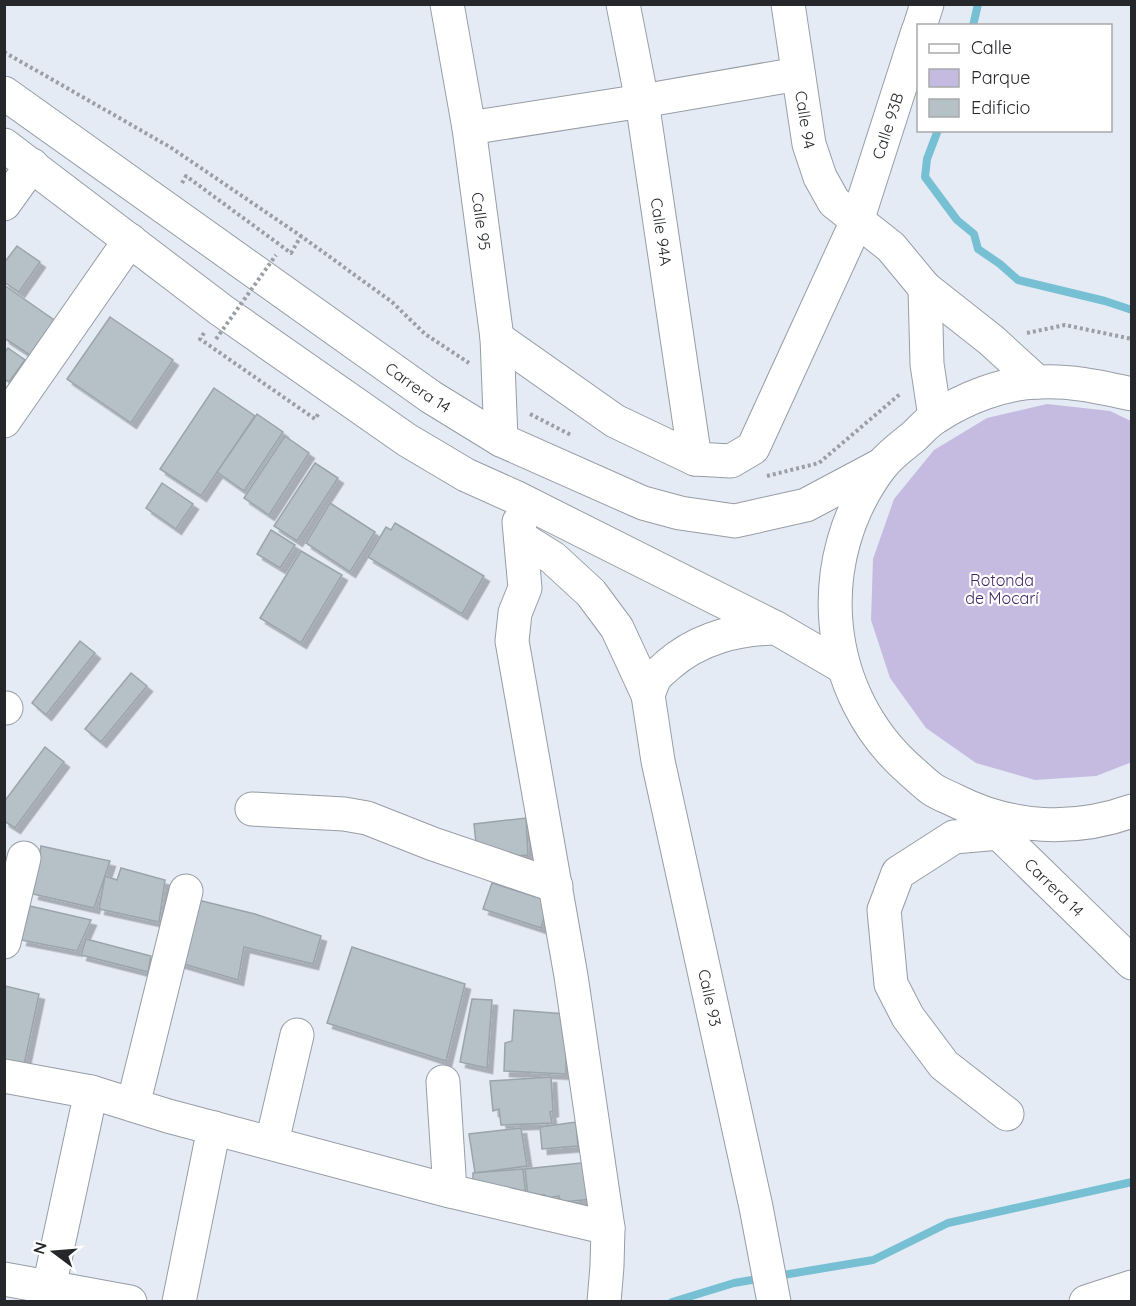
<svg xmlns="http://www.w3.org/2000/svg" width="1136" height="1306" font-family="Quicksand,sans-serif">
	<defs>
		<filter id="shadow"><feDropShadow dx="5.5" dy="5.5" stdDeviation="0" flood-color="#0004"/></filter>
	</defs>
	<rect width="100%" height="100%" fill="#e5ebf5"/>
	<path fill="#c5badf" d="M 1047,404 L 1110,411 L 1131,421 L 1132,762 L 1096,776 L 1035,780 L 976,763 L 926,728 L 890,678 L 871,620 L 873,559 L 894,499 L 934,450 L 987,418 Z"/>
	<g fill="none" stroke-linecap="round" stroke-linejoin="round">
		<g stroke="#77c0d4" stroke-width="8">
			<path d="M 973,26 L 978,4"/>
			<path d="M 938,130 L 927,159 L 925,177 L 957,220 L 974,234 L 978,249 L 1000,264 L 1018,280 L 1105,301 L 1132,310"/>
			<path d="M 777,1276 L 873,1260 L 948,1223 L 1132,1182"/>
			<path d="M 672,1302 L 734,1283 L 764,1278"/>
		</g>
	</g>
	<g fill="#b6c0c7" stroke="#9aa4aa" stroke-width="1.5" filter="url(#shadow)">
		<path d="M 17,246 L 40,262 L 19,292 L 4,282 L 4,263 Z"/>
		<path d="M 4,285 L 57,322 L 33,357 L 4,338 Z"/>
		<path d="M 110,317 L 173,360 L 131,423 L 67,379 Z"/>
		<path d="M 8,348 L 25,360 L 9,382 L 4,379 L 4,353 Z"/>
		<path d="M 214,388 L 255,416 L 201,496 L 160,469 Z"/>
		<path d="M 257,414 L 283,432 L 244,491 L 217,472 Z"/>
		<path d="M 285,436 L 309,453 L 269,515 L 244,498 Z"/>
		<path d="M 315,463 L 338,478 L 297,541 L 274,526 Z"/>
		<path d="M 162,483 L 193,504 L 176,529 L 146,508 Z"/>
		<path d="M 330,503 L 375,532 L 350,572 L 306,543 Z"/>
		<path d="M 395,523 L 484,576 L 462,614 L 368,557 L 386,527 L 391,530 Z"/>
		<path d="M 271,530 L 295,545 L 280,568 L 257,554 Z"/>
		<path d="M 301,551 L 342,575 L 301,643 L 260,618 Z"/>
		<path d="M 80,641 L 95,653 L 46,715 L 32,703 Z"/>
		<path d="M 131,673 L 147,686 L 101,742 L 85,729 Z"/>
		<path d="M 45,747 L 64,762 L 15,828 L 4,821 L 4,802 Z"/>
		<path d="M 526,818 L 528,855 L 491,858 L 476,843 L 474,824 Z"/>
		<path d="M 41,846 L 110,861 L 94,908 L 33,894 Z"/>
		<path d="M 121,868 L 165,880 L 159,922 L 99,909 L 105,876 L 117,880 Z"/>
		<path d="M 492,883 L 549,901 L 541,928 L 483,909 Z"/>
		<path d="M 194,899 L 255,914 L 321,936 L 313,964 L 244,947 L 238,980 L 177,962 Z"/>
		<path d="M 30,906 L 91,920 L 77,951 L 21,940 Z"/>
		<path d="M 86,939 L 151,956 L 148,972 L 81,955 Z"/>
		<path d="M 352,947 L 465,984 L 446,1061 L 327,1023 Z"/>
		<path d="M 5,986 L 39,994 L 24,1065 L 4,1061 Z"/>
		<path d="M 472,999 L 492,1000 L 487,1068 L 460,1062 Z"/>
		<path d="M 514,1010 L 566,1014 L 566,1074 L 504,1071 L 505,1043 L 512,1041 Z"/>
		<path d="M 551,1077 L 553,1111 L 550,1112 L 552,1123 L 501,1125 L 499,1109 L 493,1111 L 490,1081 Z"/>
		<path d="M 576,1122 L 578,1146 L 542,1149 L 540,1127 Z"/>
		<path d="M 521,1128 L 527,1166 L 475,1173 L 469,1134 Z"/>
		<path d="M 590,1162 L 593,1199 L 561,1202 L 559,1196 L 547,1198 L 545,1195 L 528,1196 L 525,1169 Z"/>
		<path d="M 523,1169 L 526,1197 L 473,1183 L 473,1173 Z"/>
	</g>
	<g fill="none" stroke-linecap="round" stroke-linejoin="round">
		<g stroke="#979da6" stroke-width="35">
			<g id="minor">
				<path id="s1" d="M 447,4 L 469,128 L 497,338 L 501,440"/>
				<path id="s2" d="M 623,4 L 642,101 L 695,459"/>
				<path id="s3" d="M 788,4 L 809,144 L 820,177 L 834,202 L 891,247 L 925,288 L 991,340 L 1037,382"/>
				<path d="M 920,26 L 927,4"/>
				<path d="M 469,128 L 642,101 L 798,74"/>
				<path d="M 4,204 L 32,165"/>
				<path d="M 925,288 L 927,364 L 935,417"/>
				<path id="s4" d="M 497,338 L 615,421 L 695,459 L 731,461 L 753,448 L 857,221 L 918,31"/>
				<path d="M 4,421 L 130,240"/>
				<path d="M 519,522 L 525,588 L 515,613 L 512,641 L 571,976 L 608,1228 L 607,1266 L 604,1302"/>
				<path id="s5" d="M 521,538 L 553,558 L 591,593 L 617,628 L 648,695 L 658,761 L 756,1207 L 774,1302"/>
				<path d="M 4,708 L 6,708"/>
				<path d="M 252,809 L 344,814 L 367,818 L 433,844 L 556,886"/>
				<path d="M 999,833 L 954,837 L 898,873 L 884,910 L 891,984 L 908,1017 L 944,1065 L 1007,1114"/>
				<path d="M 4,942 L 24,858"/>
				<path d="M 4,1076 L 91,1092 L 168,1116 L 450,1191 L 608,1228"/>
				<path d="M 443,1082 L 450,1191"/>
				<path d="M 133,1105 L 186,891"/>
				<path d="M 272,1142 L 297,1035"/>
				<path d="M 4,1279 L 130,1302"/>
				<path d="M 49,1287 L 91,1092"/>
				<path d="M 179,1302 L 214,1128"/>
				<path d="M 1086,1302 L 1132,1287"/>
			</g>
		</g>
		<g stroke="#979da6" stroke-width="35">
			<g id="major">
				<path id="s6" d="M 977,812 L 1132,963"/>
			</g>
		</g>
		<g stroke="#979da6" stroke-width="35">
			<g id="highway">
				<path id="s7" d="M 4,93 L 431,397 L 501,440 L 643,503 L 680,513 L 735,521 L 806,505 L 883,464"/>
				<path d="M 4,145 L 221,310 L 407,440 L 466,475 L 515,497 L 776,628 L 843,667"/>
				<path d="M 1132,394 C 1100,387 1070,380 1038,382 C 1003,383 965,398 936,417 C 927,422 920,431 912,438 C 902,446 890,455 882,465 C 810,559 822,694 911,771 C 918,777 925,784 932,789 C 939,794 948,797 956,801 C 1011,829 1074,832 1132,811"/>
				<path d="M 648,695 C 650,690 652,683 655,678 C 658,673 664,669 668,665 C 699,638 736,629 776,628"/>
			</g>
		</g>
		<g stroke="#9a9fa6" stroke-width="4" stroke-dasharray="3 3" stroke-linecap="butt">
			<path d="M 4,52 L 170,147 L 301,236 L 392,302 L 425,334 L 469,363"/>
			<path d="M 182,183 L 186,176 L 291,253 L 301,236"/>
			<path d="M 204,333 L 200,339 L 315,419 L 319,413"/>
			<path d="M 1027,333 L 1065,325 L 1132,339"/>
			<path d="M 530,414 L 571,435"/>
			<path d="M 767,476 L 819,463 L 900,394"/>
		</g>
		<use href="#minor" stroke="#fff" stroke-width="33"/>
		<use href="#major" stroke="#fff" stroke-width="33"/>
		<use href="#highway" stroke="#fff" stroke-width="33"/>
		<path stroke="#9a9fa6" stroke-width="4" stroke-dasharray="3 3" stroke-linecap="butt" d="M 216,339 L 276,255"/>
	</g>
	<g text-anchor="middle" stroke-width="4.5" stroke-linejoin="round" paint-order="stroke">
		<g font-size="16" fill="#25272b" stroke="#fff">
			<text dy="6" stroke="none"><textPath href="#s3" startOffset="117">Calle 94</textPath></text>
			<text dy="6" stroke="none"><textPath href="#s4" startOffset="644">Calle 93B</textPath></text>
			<text dy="6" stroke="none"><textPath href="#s1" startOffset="220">Calle 95</textPath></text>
			<text dy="6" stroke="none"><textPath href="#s2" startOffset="231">Calle 94A</textPath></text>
			<text dy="6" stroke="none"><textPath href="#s7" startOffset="508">Carrera 14</textPath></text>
			<text dy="6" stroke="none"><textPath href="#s6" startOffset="108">Carrera 14</textPath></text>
			<text dy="6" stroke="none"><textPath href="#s5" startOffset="516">Calle 93</textPath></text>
		</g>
		<g font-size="16" fill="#422868" stroke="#fff">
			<text x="1002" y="586">Rotonda<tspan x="1002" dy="18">de Mocarí</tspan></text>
		</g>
	</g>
	<rect width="1136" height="1306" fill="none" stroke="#25272b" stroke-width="12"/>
	<rect x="917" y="24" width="195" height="108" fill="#ffffff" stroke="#a8a9aa" stroke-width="1.5"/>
	<rect x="929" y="44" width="30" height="9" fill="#ffffff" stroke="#a8a9aa" stroke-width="1.5"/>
	<text x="971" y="54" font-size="18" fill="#25272b">Calle</text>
	<rect x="929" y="69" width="30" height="18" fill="#c5badf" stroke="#a8a9aa" stroke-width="1.5"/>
	<text x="971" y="84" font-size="18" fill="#25272b">Parque</text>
	<rect x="929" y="99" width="30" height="18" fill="#b6c0c7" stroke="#a8a9aa" stroke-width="1.5"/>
	<text x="971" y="114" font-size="18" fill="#25272b">Edificio</text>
	<g transform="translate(54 1252) rotate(286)" stroke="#ffffff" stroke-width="4.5" paint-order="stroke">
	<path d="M0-4.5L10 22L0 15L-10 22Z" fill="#25272b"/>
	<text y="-9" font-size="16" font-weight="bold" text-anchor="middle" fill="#25272b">N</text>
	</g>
</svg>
